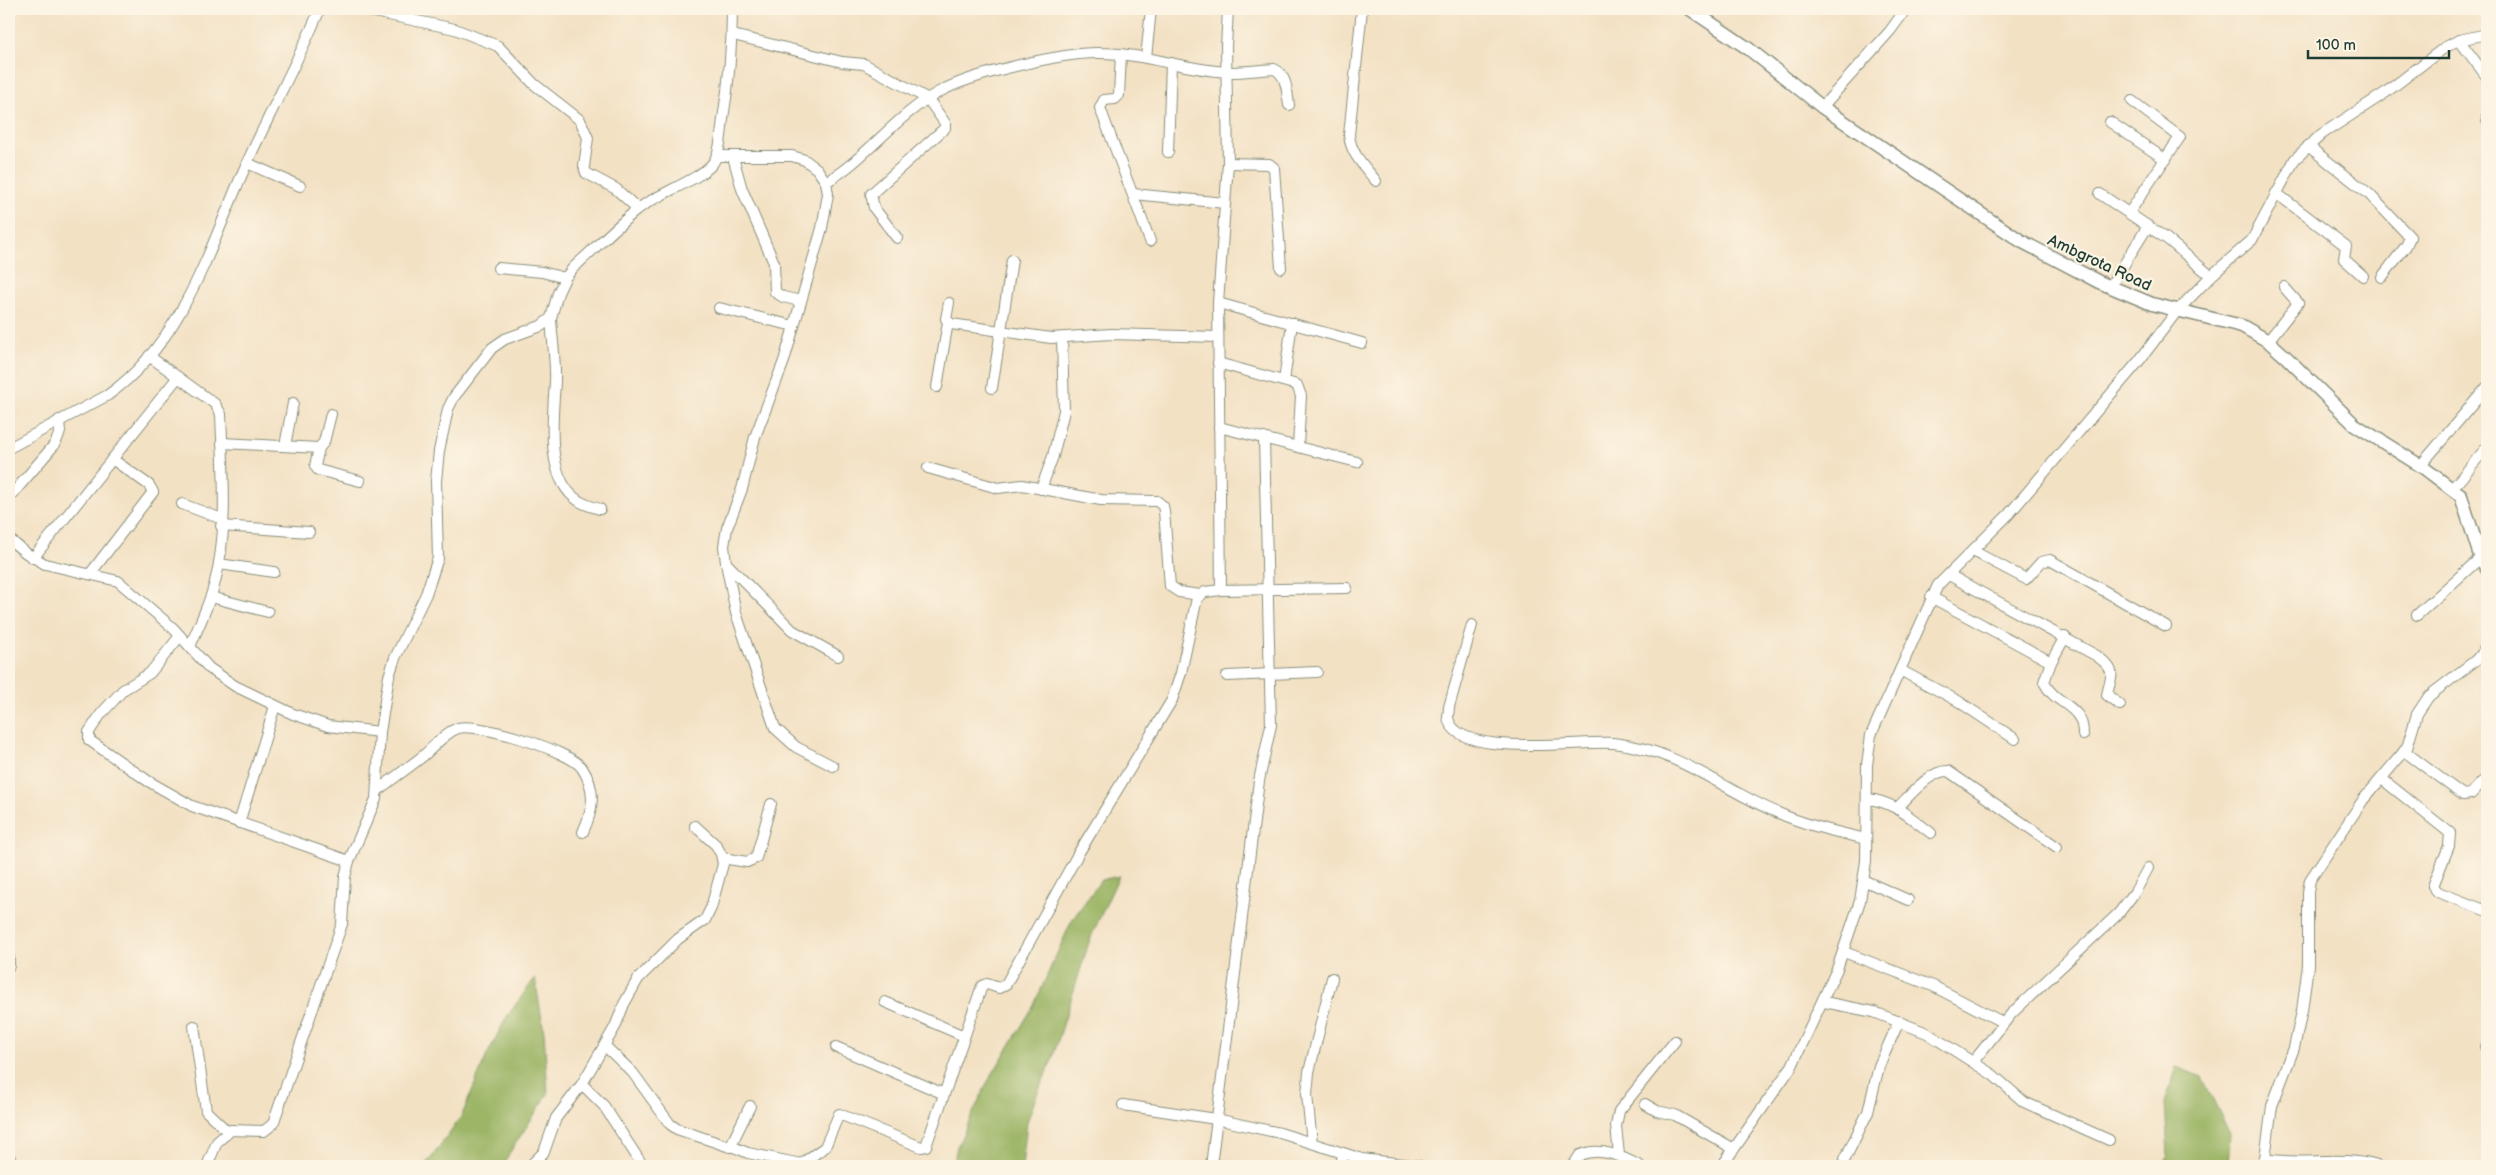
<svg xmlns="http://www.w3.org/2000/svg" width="2496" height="1175" font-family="'Balsamiq Sans',sans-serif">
	<rect width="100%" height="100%" fill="#fcf5e5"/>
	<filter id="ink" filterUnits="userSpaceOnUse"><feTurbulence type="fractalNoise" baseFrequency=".02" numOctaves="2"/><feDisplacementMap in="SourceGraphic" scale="10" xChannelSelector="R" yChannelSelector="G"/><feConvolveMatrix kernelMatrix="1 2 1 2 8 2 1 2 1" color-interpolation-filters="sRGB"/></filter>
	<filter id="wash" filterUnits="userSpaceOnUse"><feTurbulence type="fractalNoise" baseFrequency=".0096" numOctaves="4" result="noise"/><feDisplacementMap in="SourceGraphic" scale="20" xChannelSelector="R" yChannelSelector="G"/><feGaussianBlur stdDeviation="1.12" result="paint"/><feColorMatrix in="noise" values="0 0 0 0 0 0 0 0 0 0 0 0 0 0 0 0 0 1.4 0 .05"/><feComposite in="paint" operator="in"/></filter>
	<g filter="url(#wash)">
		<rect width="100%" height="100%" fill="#f3e1c4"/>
		<g fill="#9cb566" stroke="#5e794d">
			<path d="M 1119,876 L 1090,939 L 1052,1060 L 1036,1097 L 1027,1122 L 1022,1166 L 953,1166 L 957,1147 L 987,1083 L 1033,1007 L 1072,920 L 1101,880 Z"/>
			<path d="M 535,978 L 544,1032 L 548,1094 L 510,1152 L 504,1166 L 423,1166 L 432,1157 L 462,1115 L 487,1055 L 506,1018 Z"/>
			<path d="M 2176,1067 L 2202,1077 L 2230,1134 L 2228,1166 L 2159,1166 L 2168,1156 L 2165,1103 Z"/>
		</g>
	</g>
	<g filter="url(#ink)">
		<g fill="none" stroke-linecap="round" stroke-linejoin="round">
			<g stroke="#898f7c" stroke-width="12">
				<g id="minor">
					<path d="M 360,9 L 455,29 L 498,46 L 534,84 L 580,120 L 588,138 L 584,166 L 586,173 L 616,189 L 638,209"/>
					<path d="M 1362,9 L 1349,135 C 1351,154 1364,166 1376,181"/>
					<path d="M 733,35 L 842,62 L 864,64 L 928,99 L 945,123 L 945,128 L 871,194 L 874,208 L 897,238"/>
					<path d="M 2459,40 L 2487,77"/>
					<path d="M 1121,54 L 1119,95 L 1115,99 L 1104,100 L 1100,108 L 1150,241"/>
					<path d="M 1146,58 L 1151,9"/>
					<path d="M 1822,107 L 1890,31 L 1906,9"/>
					<path d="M 2487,116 L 2487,120"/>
					<path d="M 2110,122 L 2166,160"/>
					<path d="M 2308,146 L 2369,194 L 2410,237 L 2406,246 L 2382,277"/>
					<path d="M 1168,152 L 1171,63"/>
					<path d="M 717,156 L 792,156 L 805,160 L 817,169 L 826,182 L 828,194 L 822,228 L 784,361 L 755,437 L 742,489 L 727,528 L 724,546 L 726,563 L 736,613 L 775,728 L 796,747 L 833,766"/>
					<path d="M 733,157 L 742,189 L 774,263 L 775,292 L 783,297 L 801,301"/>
					<path d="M 247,163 L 300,186"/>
					<path d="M 1228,163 L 1269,164 L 1274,168 L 1281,268"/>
					<path d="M 826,182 C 867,158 896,115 939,92 C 971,74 1064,52 1100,53 C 1144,53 1185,70 1228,72 C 1243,72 1259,70 1274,69 C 1287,74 1287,93 1289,105"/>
					<path d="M 2276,193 L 2346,246 L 2344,259 L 2363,276"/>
					<path d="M 1133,194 L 1225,203"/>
					<path d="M 2100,194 L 2167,239 L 2211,276"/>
					<path d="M 2129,213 L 2180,137 L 2132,101"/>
					<path d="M 498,268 L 542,272 L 565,278"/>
					<path d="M 2110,287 L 2148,226"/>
					<path d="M 949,303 L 946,319 L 951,324 L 1051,338 L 1111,334 L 1218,337"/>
					<path d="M 1218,303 L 1362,343"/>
					<path d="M 719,308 L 794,326"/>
					<path d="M 551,318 C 552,339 556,361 555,382 C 553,416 544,479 579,501 C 585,505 593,507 600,509"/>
					<path d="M 2268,341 L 2298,303 L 2284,287"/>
					<path d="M 149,356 L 215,404 L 221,414 C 223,470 229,532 214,586 C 208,607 198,627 190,647"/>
					<path d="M 1218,363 L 1297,385 L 1301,396 L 1298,446"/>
					<path d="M 1284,381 L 1292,323"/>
					<path d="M 937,387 L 948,322"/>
					<path d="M 992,388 L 1012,260"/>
					<path d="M 1219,427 L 1357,462"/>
					<path d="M 222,443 L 319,448 L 324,442 L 331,414"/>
					<path d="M 285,446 L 293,403"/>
					<path d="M 9,448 L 108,395 C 185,340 210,245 247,163 C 270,112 298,61 320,9"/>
					<path d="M 319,448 L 315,466 L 318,470 L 360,481"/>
					<path d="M 2421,465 L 2487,387"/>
					<path d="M 928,468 L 998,488 L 1022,485 L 1101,500 L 1157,501 L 1163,506 L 1164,511 L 1170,586 L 1179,592 L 1200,595"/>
					<path d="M 1041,489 L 1053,456 L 1064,411 L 1062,338"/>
					<path d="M 2452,489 L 2487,447"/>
					<path d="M 9,498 L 55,444 L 60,432 L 59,420"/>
					<path d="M 182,504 L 222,519"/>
					<path d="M 221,526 L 309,532"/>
					<path d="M 9,539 L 26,553 L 45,564 L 118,581 L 173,628 L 209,668 L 235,686 L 293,714 L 328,726 L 380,732"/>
					<path d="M 1973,551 L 2026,579 L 2041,562 L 2050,560 L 2166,626"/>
					<path d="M 33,558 L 178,377"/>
					<path d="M 726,563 L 792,630 L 838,656"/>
					<path d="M 219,564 L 274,572"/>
					<path d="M 90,574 L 153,492 L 149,485 L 112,459"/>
					<path d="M 1949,575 L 2097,656 C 2118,672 2111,674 2107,695 L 2120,705"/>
					<path d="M 1221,590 L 1218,303 L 1228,163 L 1226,47 L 1228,9"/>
					<path d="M 211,597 L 268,612"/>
					<path d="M 1931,597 L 2051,662"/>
					<path d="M 2417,615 L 2487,552"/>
					<path d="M 1472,625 L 1449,707 C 1449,710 1448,715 1448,718 C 1456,760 1583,740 1613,743 C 1679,750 1718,787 1776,812 C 1805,825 1836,832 1866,839"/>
					<path d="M 180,636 L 150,673 L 123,690 L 101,714 L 89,732 L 89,740 L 148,781 L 192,806 L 349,861"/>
					<path d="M 2065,637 L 2051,662 L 2044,682 C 2055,706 2084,704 2083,735"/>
					<path d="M 1900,670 L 1958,701 L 2015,739"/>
					<path d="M 1227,676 L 1317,672"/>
					<path d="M 2404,751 L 2463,795 L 2471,794 L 2482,782 L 2487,783"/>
					<path d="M 2382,779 L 2450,833 L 2449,846 L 2433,886 L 2438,892 L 2487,911"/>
					<path d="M 377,791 C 392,779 408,768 423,756 C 434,747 444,733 458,728 C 477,722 571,751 582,768 C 597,790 593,810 583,832"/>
					<path d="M 1867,799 C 1893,801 1911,818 1931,833"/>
					<path d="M 1897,808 C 1910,796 1930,770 1948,771 L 2057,847"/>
					<path d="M 239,823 L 275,706"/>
					<path d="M 722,858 L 747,862 L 756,858 L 771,804"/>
					<path d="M 1863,880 L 1908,900"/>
					<path d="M 1844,952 L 1933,986 L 2004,1023"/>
					<path d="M 9,966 L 9,957"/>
					<path d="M 885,1002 L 964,1036"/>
					<path d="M 1824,1002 L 1874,1012 L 1927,1033 L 1993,1075 L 2024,1102 L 2109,1140"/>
					<path d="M 194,1026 L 206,1111 L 228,1132"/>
					<path d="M 605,1046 L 633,1073 L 670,1124 L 677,1129 L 730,1147 L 750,1106"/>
					<path d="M 836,1047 L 944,1094"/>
					<path d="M 2486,1047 L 2487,1048"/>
					<path d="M 1973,1062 L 2012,1013 L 2118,914 L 2135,892 L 2148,868"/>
					<path d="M 1645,1104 L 1657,1111 L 1675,1115 L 1734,1149"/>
					<path d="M 1123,1105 L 1216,1119 L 1280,1133 L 1362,1159 L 1420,1166"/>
					<path d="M 1312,1143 L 1307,1095 L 1309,1072 L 1332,978"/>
					<path d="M 731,1146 L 748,1153 L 801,1164 L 825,1147 L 839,1114 L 921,1147 L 926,1146 L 982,986 L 987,984 L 999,988 L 1006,984 L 1078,854 L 1172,700 L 1181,673 L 1197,598 L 1205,592 L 1221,590 L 1347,588"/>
					<path d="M 1619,1155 L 1616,1126 L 1619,1111 L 1675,1041"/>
					<path d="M 9,1156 L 12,1166"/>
					<path d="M 1845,1159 L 1868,1112 L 1879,1066 L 1899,1021"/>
					<path d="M 2264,1159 C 2302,1166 2341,1155 2377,1166"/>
					<path d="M 207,1166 L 217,1142 L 231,1130 L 264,1131 L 273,1124 L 342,924 L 345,877 L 349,861 L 376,799 L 380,732 L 389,676 L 395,658 L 426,594 L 438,558 L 436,481 L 439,451 L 448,409 L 454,397 L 492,348 L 505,339 L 541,326 L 551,318 L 558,293 L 565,278 L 573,268 C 595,248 616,227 638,209 C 657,194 700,180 713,163 C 721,151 721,133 723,119 C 729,82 732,46 732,9"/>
					<path d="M 530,1166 L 544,1152 L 556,1118 L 582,1084"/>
					<path d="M 643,1166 L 604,1106 L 582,1084 L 615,1027 L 624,1004 L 638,979 L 678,939 L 705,920 L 711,908 L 723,864 L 721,854 L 716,845 L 695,826"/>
					<path d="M 1211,1166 L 1259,781 L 1271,725 L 1264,438"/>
					<path d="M 1341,1166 L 1343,1154"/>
					<path d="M 1573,1166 L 1580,1155 C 1600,1146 1623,1157 1640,1166"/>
					<path d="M 1722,1166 L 1792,1066 L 1837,969 L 1860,901 L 1866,861 L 1867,765 L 1871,735 L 1938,585 L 2009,514 L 2139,361 L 2177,311 L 2211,276 L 2252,240 L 2295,159 L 2322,134 L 2385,93 L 2444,48 L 2459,40 L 2487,34"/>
					<path d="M 2264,1166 L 2272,1106 L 2294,1048 L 2302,1011 L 2308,965 L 2308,892 L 2310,880 L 2363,800 L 2407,748 L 2417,714 L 2429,696 L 2476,660 L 2487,646"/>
				</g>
			</g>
			<g stroke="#898f7c" stroke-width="15">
				<path id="major" d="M 1690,9 L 1749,49 L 1822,107 L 2021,241 L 2099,282 L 2152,304 L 2242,326 L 2268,341 L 2286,357 L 2354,424 L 2424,468 L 2461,496 L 2481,559 L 2487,569"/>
			</g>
			<use href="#minor" stroke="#fff" stroke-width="10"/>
			<use href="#major" stroke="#fff" stroke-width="12"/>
		</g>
	</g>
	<g text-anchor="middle" stroke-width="4.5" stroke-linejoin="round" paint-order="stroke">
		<g font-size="16" fill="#1f3d34" stroke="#fcf5e5">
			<text transform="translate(2100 262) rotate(25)" y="6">Ambgrota Road</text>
		</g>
	</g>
	<rect width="2496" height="1175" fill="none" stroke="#fcf5e5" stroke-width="30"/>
	<path d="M2308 50v8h141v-8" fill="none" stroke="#1f3d34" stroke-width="2.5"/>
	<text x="2316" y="50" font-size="15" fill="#1f3d34" stroke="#fcf5e5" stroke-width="4" paint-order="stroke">100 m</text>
</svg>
